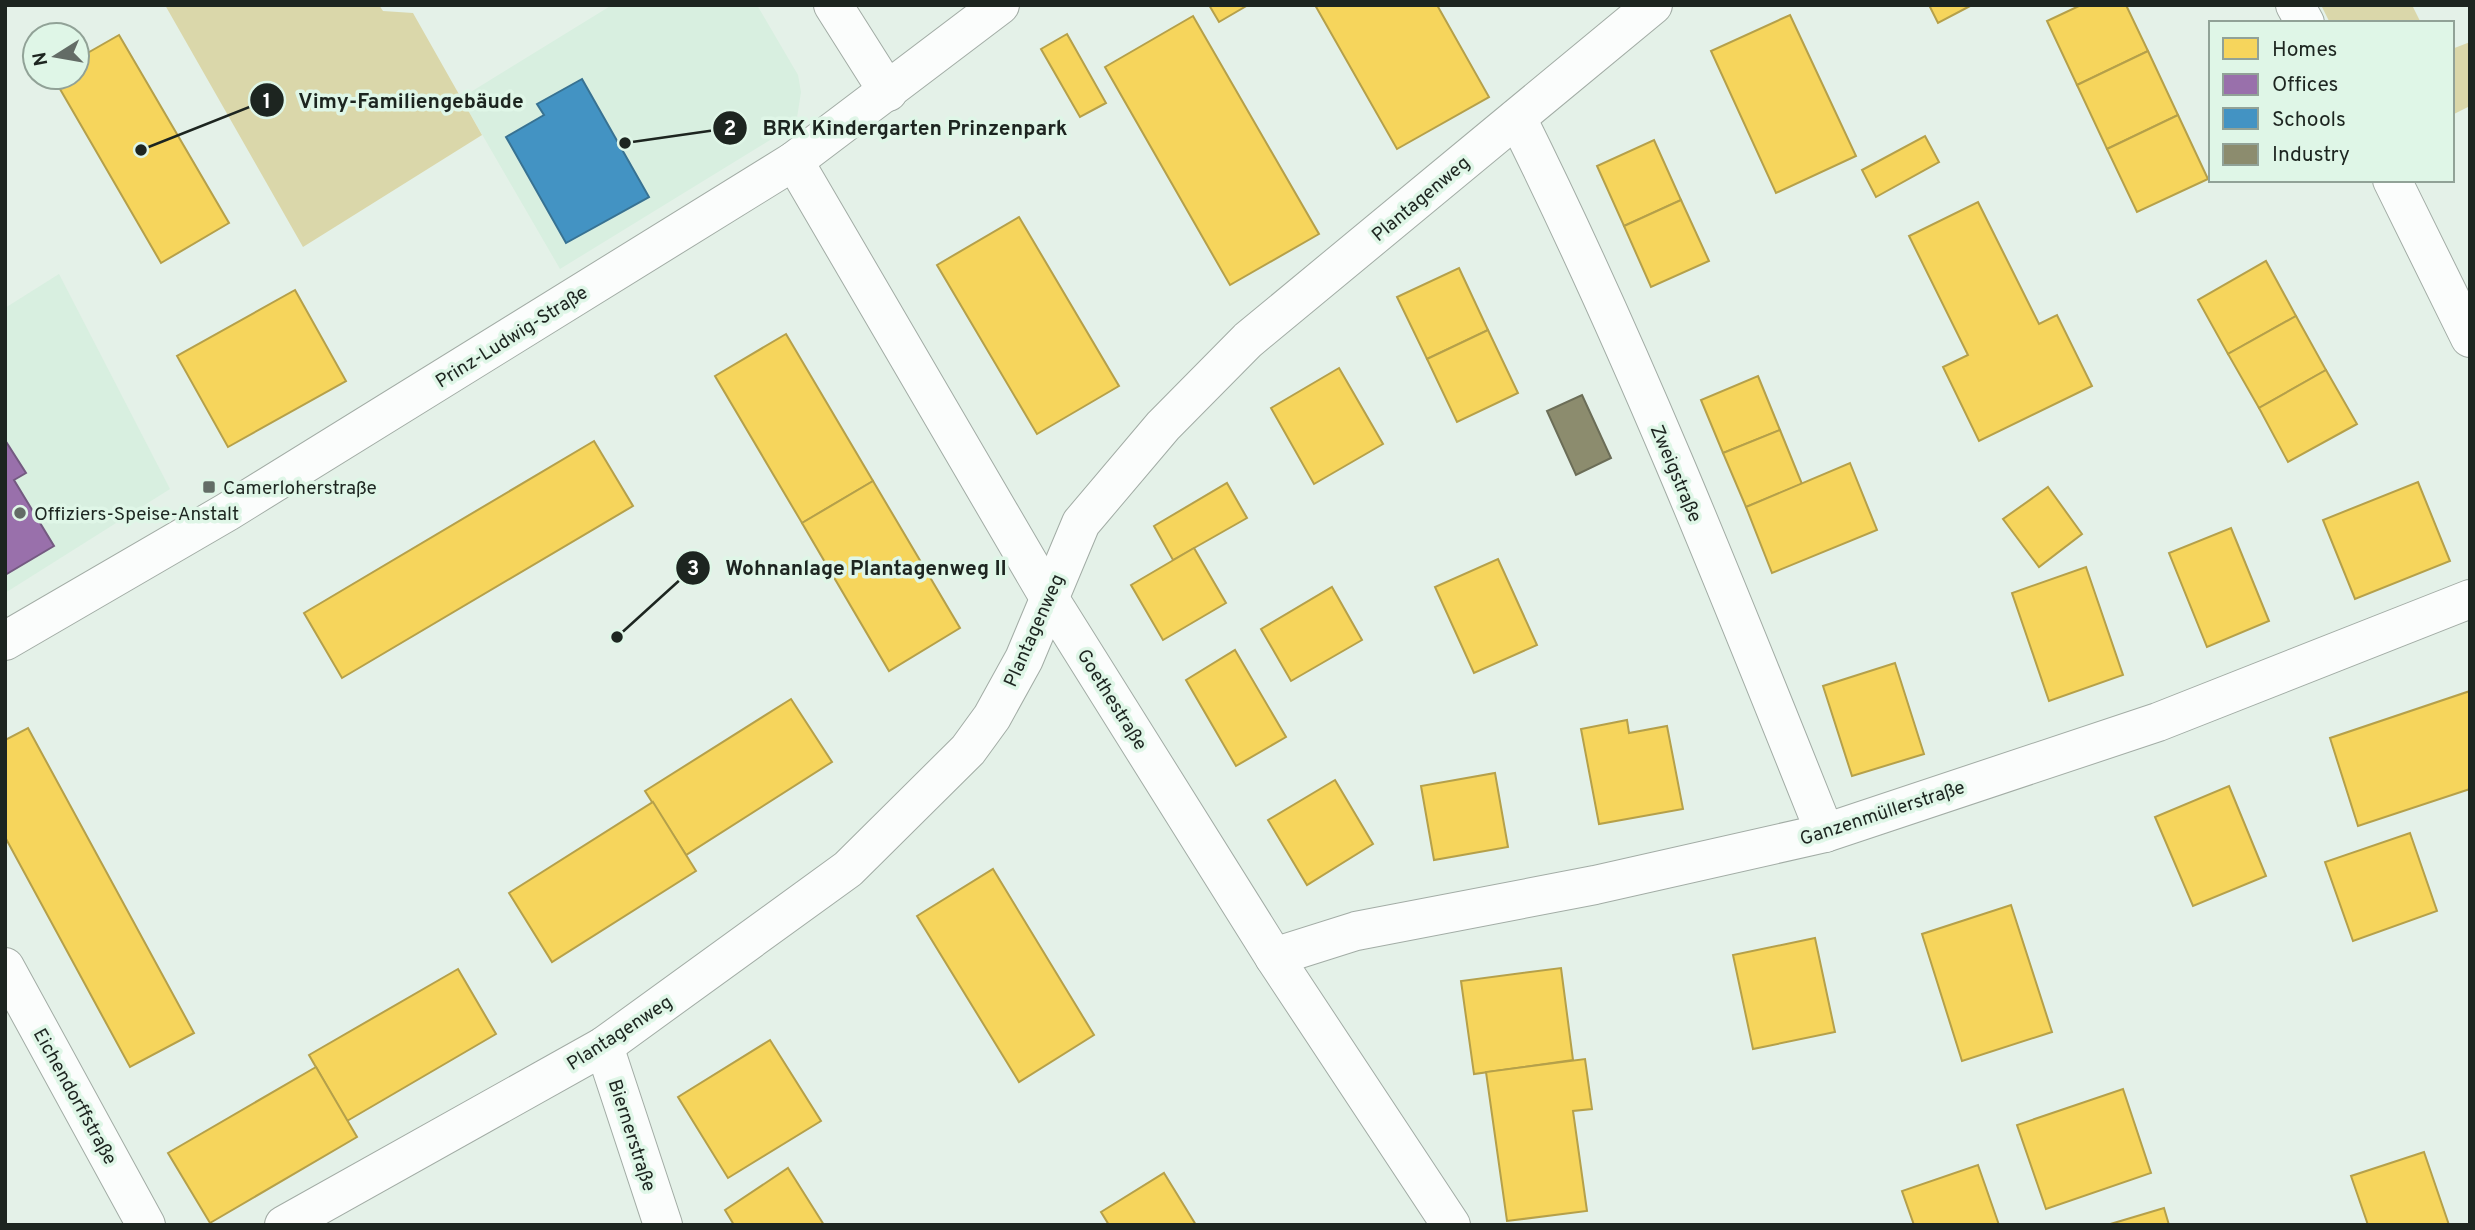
<svg xmlns="http://www.w3.org/2000/svg" width="2475" height="1230" font-family="Overpass,sans-serif">
	<rect width="100%" height="100%" fill="#e4f1e8"/>
	<g fill="#d8efe0">
		<path d="M 612,5 L 757,5 L 798,75 L 801,92 L 796,124 L 560,269 L 461,98 Z"/>
		<path d="M 59,274 L 170,489 L 5,593 L 5,308 Z"/>
	</g>
	<g fill="#dad7aa">
		<path d="M 165,5 L 379,5 L 383,11 L 413,13 L 482,135 L 303,247 Z"/>
		<path d="M 2321,5 L 2412,5 L 2421,23 L 2330,23 Z"/>
		<path d="M 2470,42 L 2470,106 L 2452,115 L 2452,49 Z"/>
	</g>
	<g fill="#f6d55c" stroke="#b5a04a" stroke-width="2">
		<path d="M 1209,5 L 1248,5 L 1219,22 Z"/>
		<path d="M 1315,5 L 1437,5 L 1489,97 L 1397,149 Z"/>
		<path d="M 1929,5 L 1972,5 L 1938,23 Z"/>
		<path d="M 2081,5 L 2126,5 L 2148,51 L 2077,85 L 2047,21 Z"/>
		<path d="M 1790,15 L 1856,156 L 1776,193 L 1711,51 Z"/>
		<path d="M 1193,16 L 1319,234 L 1230,285 L 1105,67 Z"/>
		<path d="M 1067,34 L 1106,103 L 1080,117 L 1041,49 Z"/>
		<path d="M 119,35 L 229,223 L 161,263 L 53,77 L 77,77 L 77,59 Z"/>
		<path d="M 2148,51 L 2178,115 L 2107,149 L 2077,85 Z"/>
		<path d="M 2178,115 L 2208,179 L 2137,212 L 2107,149 Z"/>
		<path d="M 1925,136 L 1939,162 L 1876,197 L 1862,170 Z"/>
		<path d="M 1654,140 L 1681,200 L 1624,226 L 1597,166 Z"/>
		<path d="M 1681,200 L 1709,261 L 1651,287 L 1624,226 Z"/>
		<path d="M 1978,202 L 2039,324 L 2057,315 L 2092,386 L 1979,441 L 1943,367 L 1968,355 L 1909,236 Z"/>
		<path d="M 1019,217 L 1119,386 L 1037,434 L 937,265 Z"/>
		<path d="M 2266,261 L 2296,316 L 2228,354 L 2198,300 Z"/>
		<path d="M 1459,268 L 1488,330 L 1427,359 L 1397,297 Z"/>
		<path d="M 295,290 L 346,381 L 228,447 L 177,356 Z"/>
		<path d="M 2296,316 L 2326,370 L 2259,408 L 2228,354 Z"/>
		<path d="M 1488,330 L 1518,393 L 1457,422 L 1427,359 Z"/>
		<path d="M 786,334 L 873,481 L 802,523 L 715,376 Z"/>
		<path d="M 1339,368 L 1383,444 L 1314,484 L 1271,408 Z"/>
		<path d="M 2326,370 L 2357,424 L 2288,462 L 2259,408 Z"/>
		<path d="M 1758,376 L 1780,430 L 1723,453 L 1701,400 Z"/>
		<path d="M 1780,430 L 1802,484 L 1746,507 L 1723,453 Z"/>
		<path d="M 594,441 L 633,506 L 342,678 L 304,613 Z"/>
		<path d="M 1850,463 L 1877,530 L 1772,573 L 1746,507 Z"/>
		<path d="M 873,481 L 960,628 L 889,671 L 802,523 Z"/>
		<path d="M 2418,482 L 2450,561 L 2355,599 L 2323,520 Z"/>
		<path d="M 1227,483 L 1247,518 L 1173,560 L 1154,526 Z"/>
		<path d="M 2048,487 L 2082,534 L 2039,567 L 2003,519 Z"/>
		<path d="M 2231,528 L 2269,621 L 2207,647 L 2169,553 Z"/>
		<path d="M 1194,548 L 1226,603 L 1163,640 L 1131,585 Z"/>
		<path d="M 1498,559 L 1537,645 L 1474,673 L 1435,587 Z"/>
		<path d="M 2086,567 L 2123,675 L 2049,701 L 2012,593 Z"/>
		<path d="M 1332,587 L 1362,640 L 1291,681 L 1261,629 Z"/>
		<path d="M 1235,650 L 1286,737 L 1236,766 L 1186,680 Z"/>
		<path d="M 1895,663 L 1924,754 L 1852,776 L 1823,686 Z"/>
		<path d="M 2470,691 L 2470,789 L 2358,826 L 2330,738 Z"/>
		<path d="M 791,699 L 832,762 L 686,855 L 645,791 Z"/>
		<path d="M 1627,720 L 1629,733 L 1667,726 L 1683,809 L 1599,824 L 1581,729 Z"/>
		<path d="M 28,728 L 194,1033 L 130,1067 L 5,837 L 5,740 Z"/>
		<path d="M 1495,773 L 1508,847 L 1434,860 L 1421,786 Z"/>
		<path d="M 1335,780 L 1373,844 L 1307,885 L 1268,820 Z"/>
		<path d="M 2229,786 L 2266,876 L 2193,906 L 2155,817 Z"/>
		<path d="M 653,802 L 696,871 L 552,962 L 509,893 Z"/>
		<path d="M 2410,833 L 2437,911 L 2353,941 L 2325,862 Z"/>
		<path d="M 993,869 L 1094,1035 L 1019,1082 L 917,916 Z"/>
		<path d="M 2011,905 L 2052,1032 L 1962,1061 L 1922,934 Z"/>
		<path d="M 1815,938 L 1835,1032 L 1753,1049 L 1733,955 Z"/>
		<path d="M 1561,968 L 1573,1060 L 1474,1074 L 1461,981 Z"/>
		<path d="M 458,969 L 496,1034 L 347,1121 L 309,1055 Z"/>
		<path d="M 770,1040 L 821,1121 L 728,1178 L 678,1097 Z"/>
		<path d="M 1585,1059 L 1592,1109 L 1573,1111 L 1587,1211 L 1507,1221 L 1486,1072 Z"/>
		<path d="M 316,1067 L 357,1137 L 210,1223 L 168,1153 Z"/>
		<path d="M 2123,1089 L 2151,1173 L 2046,1209 L 2017,1125 Z"/>
		<path d="M 2424,1152 L 2449,1225 L 2368,1225 L 2351,1176 Z"/>
		<path d="M 1978,1165 L 1999,1225 L 1914,1225 L 1902,1191 Z"/>
		<path d="M 788,1168 L 824,1225 L 734,1225 L 725,1210 Z"/>
		<path d="M 1164,1173 L 1196,1225 L 1109,1225 L 1101,1212 Z"/>
		<path d="M 2164,1208 L 2169,1225 L 2107,1225 Z"/>
	</g>
	<path fill="#9970ab" stroke="#745a81" stroke-width="2" d="M 5,440 L 26,473 L 14,480 L 54,546 L 5,575 Z"/>
	<path fill="#4393c3" stroke="#387292" stroke-width="2" d="M 582,79 L 649,197 L 566,243 L 506,137 L 544,115 L 537,104 Z"/>
	<path fill="#8c8c6e" stroke="#6b6d57" stroke-width="2" d="M 1582,395 L 1611,458 L 1576,475 L 1547,411 Z"/>
	<g fill="none" stroke-linecap="round" stroke-linejoin="round">
		<g stroke="#a2aca5" stroke-width="40">
			<g id="street">
				<path d="M 833,5 L 888,92"/>
				<path d="M 2295,5 L 2305,23"/>
				<path d="M 1517,118 C 1633,351 1729,593 1825,833"/>
				<path d="M 794,161 L 1048,596 L 1274,957 L 1451,1225"/>
				<path d="M 2392,180 L 2470,338"/>
				<path d="M 1274,957 L 1356,931 L 1595,885 L 1825,833 L 2158,722 L 2470,599"/>
				<path d="M 5,967 L 146,1225"/>
				<path d="M 604,1046 L 663,1225"/>
				<path d="M 284,1225 L 604,1046 L 848,869 L 968,750 L 992,717 L 1024,659 L 1081,523 L 1163,426 L 1248,340 L 1653,5"/>
			</g>
		</g>
		<g stroke="#a2aca5" stroke-width="40">
			<path id="secondary" d="M 5,641 L 227,512 L 794,161 L 1000,5"/>
		</g>
		<use href="#street" stroke="#fbfdfc" stroke-width="38"/>
		<use href="#secondary" stroke="#fbfdfc" stroke-width="38"/>
	</g>
	<g fill="#636c66" stroke="#dff6e7" stroke-width="2.5">
		<rect x="202" y="480" width="14" height="14" rx="3.5"/>
		<circle cx="20" cy="513" r="7"/>
	</g>
	<g text-anchor="middle" stroke-width="7" stroke-linejoin="round" paint-order="stroke">
		<g font-size="19" fill="#1d2520" stroke="#dff6e7">
			<text transform="translate(1420 198) rotate(-40)" y="7">Plantagenweg</text>
			<text transform="translate(511 336) rotate(-32)" y="7">Prinz-Ludwig-Straße</text>
			<text transform="translate(1677 473) rotate(67)" y="7">Zweigstraße</text>
			<text transform="translate(1033 630) rotate(-66)" y="7">Plantagenweg</text>
			<text transform="translate(1113 699) rotate(58)" y="7">Goethestraße</text>
			<text transform="translate(1882 812) rotate(-18)" y="7">Ganzenmüllerstraße</text>
			<text transform="translate(619 1032) rotate(-33)" y="7">Plantagenweg</text>
			<text transform="translate(76 1096) rotate(61)" y="7">Eichendorffstraße</text>
			<text transform="translate(633 1135) rotate(72)" y="7">Biernerstraße</text>
		</g>
		<g font-size="19" fill="#1d2520" stroke="#dff6e7" text-anchor="start">
			<text x="223" y="494">Camerloherstraße</text>
			<text x="34" y="520">Offiziers-Speise-Anstalt</text>
		</g>
	</g>
	<path fill="none" stroke="#1d2520" stroke-width="2.5" d="M141 150L267 100M625 143L730 128M617 637L693 568"/>
	<g fill="#1d2520" stroke="#dff6e7" stroke-width="2.5">
		<circle cx="141" cy="150" r="7"/>
		<circle cx="625" cy="143" r="7"/>
		<circle cx="617" cy="637" r="7"/>
		<circle cx="267" cy="100" r="18"/>
		<circle cx="730" cy="128" r="18"/>
		<circle cx="693" cy="568" r="18"/>
	</g>
	<g font-size="21" text-anchor="middle" font-weight="bold" fill="#fff">
		<text x="267" y="108">1</text>
		<text x="730" y="135">2</text>
		<text x="693" y="575">3</text>
	</g>
	<g font-size="21" text-anchor="middle" font-weight="bold" fill="#1d2520" stroke="#dff6e7" stroke-width="7" stroke-linejoin="round" paint-order="stroke">
		<text x="411" y="108">Vimy-Familiengebäude</text>
		<text x="915" y="135">BRK Kindergarten Prinzenpark</text>
		<text x="866" y="575">Wohnanlage Plantagenweg II</text>
	</g>
	<rect width="2475" height="1230" fill="none" stroke="#1d2520" stroke-width="14"/>
	<rect x="2209" y="21" width="245" height="161" fill="#dff6e7" stroke="#91a297" stroke-width="2"/>
	<rect x="2223" y="38" width="35" height="21" fill="#f6d55c" stroke="#91a297" stroke-width="2"/>
	<text x="2272" y="56" font-size="21" fill="#1d2520">Homes</text>
	<rect x="2223" y="74" width="35" height="21" fill="#9970ab" stroke="#91a297" stroke-width="2"/>
	<text x="2272" y="91" font-size="21" fill="#1d2520">Offices</text>
	<rect x="2223" y="108" width="35" height="21" fill="#4393c3" stroke="#91a297" stroke-width="2"/>
	<text x="2272" y="126" font-size="21" fill="#1d2520">Schools</text>
	<rect x="2223" y="144" width="35" height="21" fill="#8c8c6e" stroke="#91a297" stroke-width="2"/>
	<text x="2272" y="161" font-size="21" fill="#1d2520">Industry</text>
	<g transform="translate(56 56) rotate(259)"><circle r="33" fill="#dff6e7" stroke="#91a297" stroke-width="2"/>
	<path d="M0-5L12 26L0 18L-12 26Z" fill="#636c66"/>
	<text y="-10" font-size="19" font-weight="bold" text-anchor="middle" fill="#1d2520">N</text>
	</g>
</svg>
